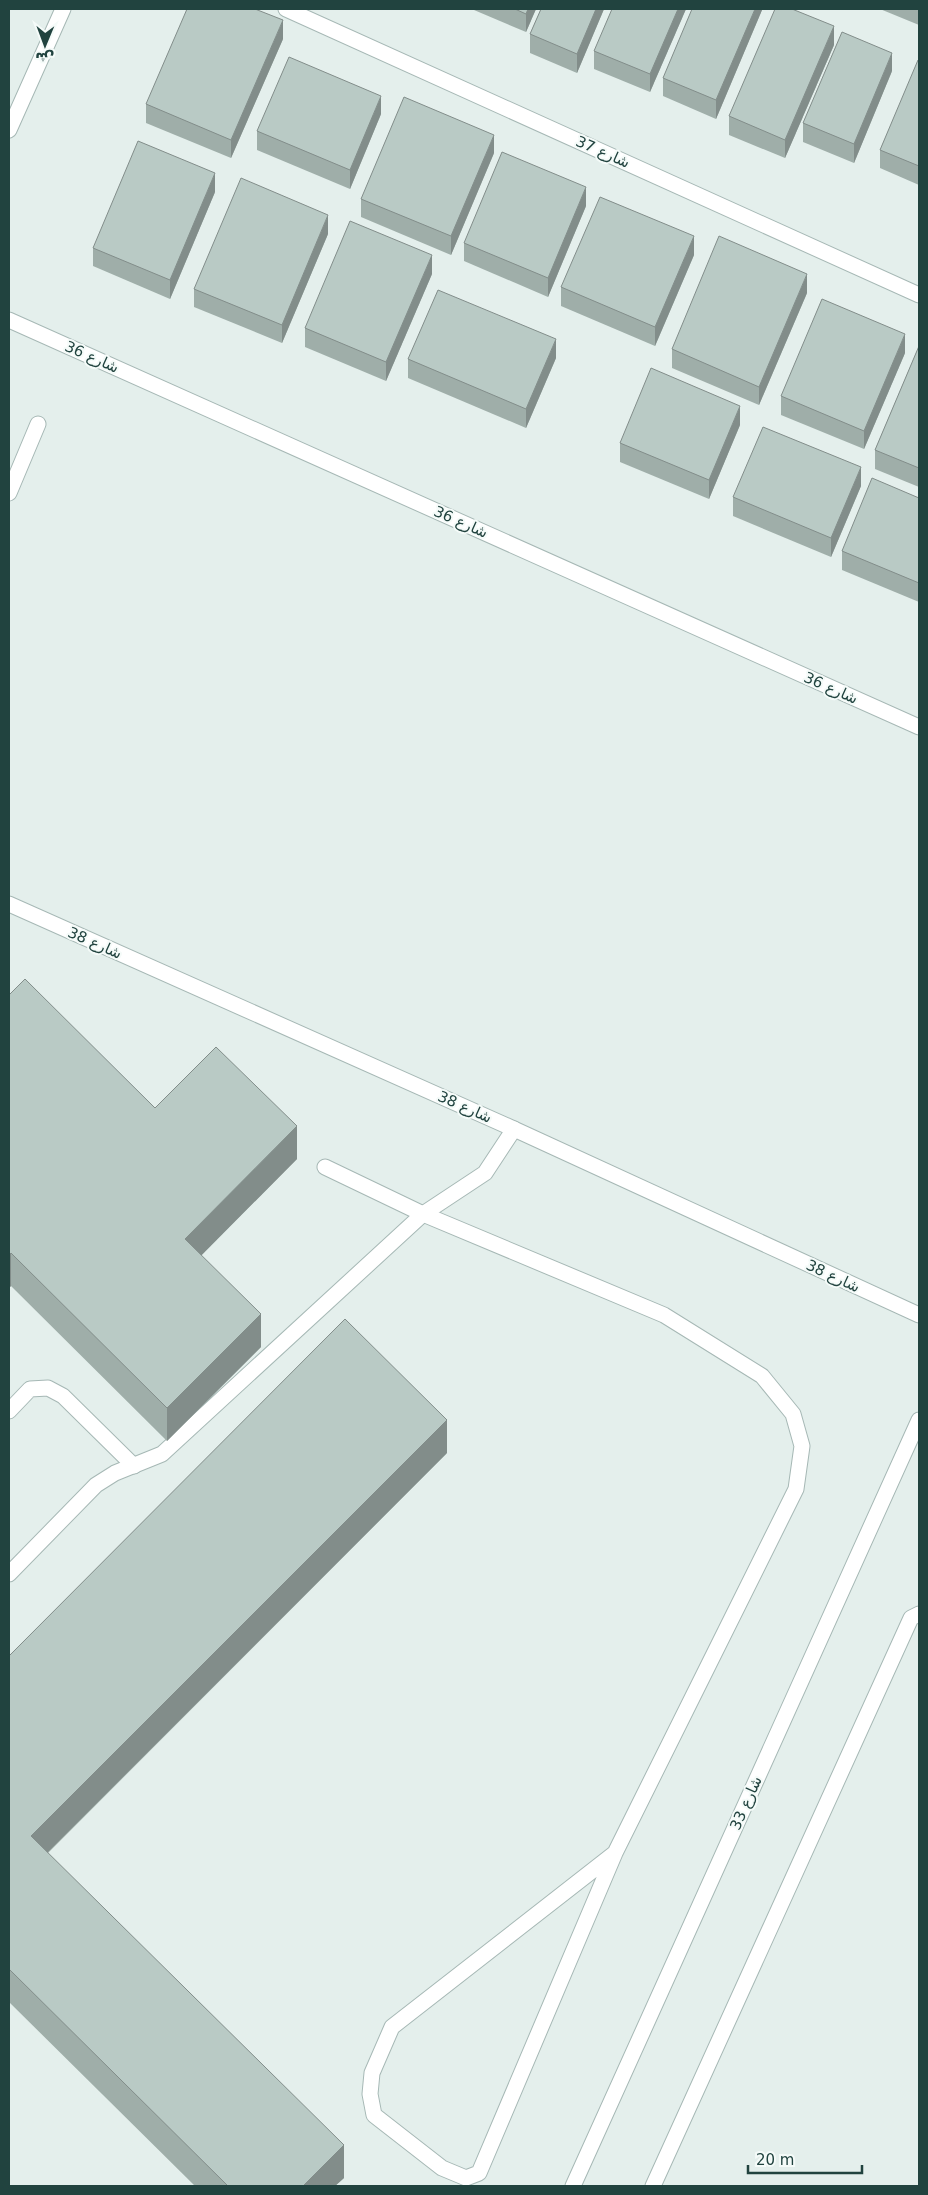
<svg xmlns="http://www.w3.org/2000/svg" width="928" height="2195" font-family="'DejaVu Sans',Cairo,sans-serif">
	<rect width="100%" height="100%" fill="#e4efec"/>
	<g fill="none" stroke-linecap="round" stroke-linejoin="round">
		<g stroke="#a6b8b5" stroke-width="17">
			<g id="service">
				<path d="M 9,493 L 38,424"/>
				<path d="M 325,1167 L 423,1214 L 664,1315 L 762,1376 L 793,1414 L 802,1446 L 796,1489 L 615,1853 L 479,2173 L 466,2178 L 442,2168 L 374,2115 L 370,2094 L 372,2073 L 392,2027 L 615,1853"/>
				<path d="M 9,1411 L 30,1389 L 48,1388 L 63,1396 L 134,1466"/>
				<path d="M 9,1574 L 96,1485 L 115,1473 L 162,1454 L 423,1214 L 485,1173 L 514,1129"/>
				<path d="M 653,2186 L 911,1618 L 919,1614"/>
			</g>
		</g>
		<g stroke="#a6b8b5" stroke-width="17">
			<g id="minor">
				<path d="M 286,9 L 919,295"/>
				<path d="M 9,320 L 919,727"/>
				<path d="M 9,904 L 514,1129 L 919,1315"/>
				<path d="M 573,2186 L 919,1420"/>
			</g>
		</g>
		<g stroke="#a6b8b5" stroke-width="17">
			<path id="tertiary" d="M 9,130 L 63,9"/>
		</g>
		<use href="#service" stroke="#fff" stroke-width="15"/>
		<use href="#minor" stroke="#fff" stroke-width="15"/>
		<use href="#tertiary" stroke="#fff" stroke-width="15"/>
	</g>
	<g fill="#9faea9">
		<path d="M 474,9 L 536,9 L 526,32 L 474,10 Z"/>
		<path d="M 541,9 L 604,9 L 577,73 L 530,53 L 530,34 Z"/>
		<path d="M 686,9 L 650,92 L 594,69 L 594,51 Z"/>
		<path d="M 762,9 L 762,10 L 716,119 L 663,96 L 663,78 Z"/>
		<path d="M 880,9 L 919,9 L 919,25 Z"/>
		<path d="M 283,39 L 231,158 L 146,123 L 146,104 Z"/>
		<path d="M 834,45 L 785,158 L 729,135 L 729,116 Z"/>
		<path d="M 919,61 L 919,185 L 880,168 L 880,150 Z"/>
		<path d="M 892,71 L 854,163 L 803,142 L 803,123 Z"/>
		<path d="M 381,114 L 350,189 L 257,150 L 257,131 Z"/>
		<path d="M 494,153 L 451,255 L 361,217 L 361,199 Z"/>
		<path d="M 215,192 L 170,299 L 93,266 L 93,248 Z"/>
		<path d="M 586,206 L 548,297 L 464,261 L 464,243 Z"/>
		<path d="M 328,234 L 282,343 L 194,307 L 194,289 Z"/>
		<path d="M 694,255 L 655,346 L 561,306 L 561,287 Z"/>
		<path d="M 432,274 L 386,381 L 305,347 L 305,328 Z"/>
		<path d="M 807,293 L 759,405 L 672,368 L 672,349 Z"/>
		<path d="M 919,346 L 919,487 L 875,469 L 875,450 Z"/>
		<path d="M 905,353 L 864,449 L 781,415 L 781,396 Z"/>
		<path d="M 556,358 L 526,428 L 408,378 L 408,359 Z"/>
		<path d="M 740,425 L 709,499 L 620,462 L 620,443 Z"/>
		<path d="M 861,486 L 831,557 L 733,516 L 733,497 Z"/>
		<path d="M 919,498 L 919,602 L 842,570 L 842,551 Z"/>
		<path d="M 9,995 L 155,1108 L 297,1159 L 201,1255 L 261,1347 L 167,1441 L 11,1286 L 9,1288 Z"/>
		<path d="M 447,1453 L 48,1853 L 344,2178 L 335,2186 L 195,2186 L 9,2002 L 9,1656 Z"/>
	</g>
	<g fill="#828d8a">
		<path d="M 528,9 L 536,9 L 526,32 L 526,14 Z"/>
		<path d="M 596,9 L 604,9 L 577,73 L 577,54 Z"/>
		<path d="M 678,9 L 686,9 L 650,92 L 650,74 Z"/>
		<path d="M 755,9 L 762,9 L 762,10 L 716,119 L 716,100 Z"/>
		<path d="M 283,20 L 283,39 L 231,158 L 231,140 Z"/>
		<path d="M 834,26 L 834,45 L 785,158 L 785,140 Z"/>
		<path d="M 892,53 L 892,71 L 854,163 L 854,144 Z"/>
		<path d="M 381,96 L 381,114 L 350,189 L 350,170 Z"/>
		<path d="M 494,135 L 494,153 L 451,255 L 451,236 Z"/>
		<path d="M 215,173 L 215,192 L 170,299 L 170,280 Z"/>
		<path d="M 586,187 L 586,206 L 548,297 L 548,278 Z"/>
		<path d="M 328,215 L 328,234 L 282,343 L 282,325 Z"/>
		<path d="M 694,236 L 694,255 L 655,346 L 655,327 Z"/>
		<path d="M 432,255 L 432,274 L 386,381 L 386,362 Z"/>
		<path d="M 807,274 L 807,293 L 759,405 L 759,387 Z"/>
		<path d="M 905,334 L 905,353 L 864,449 L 864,431 Z"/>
		<path d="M 556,339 L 556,358 L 526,428 L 526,409 Z"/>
		<path d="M 740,406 L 740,425 L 709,499 L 709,480 Z"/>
		<path d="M 861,467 L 861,486 L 831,557 L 831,538 Z"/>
		<path d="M 297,1126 L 297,1159 L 185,1272 L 185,1239 Z"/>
		<path d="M 11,1253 L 11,1286 L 9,1288 L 9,1255 Z"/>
		<path d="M 261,1314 L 261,1347 L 167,1441 L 167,1408 Z"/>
		<path d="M 447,1420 L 447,1453 L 31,1869 L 31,1836 Z"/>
		<path d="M 344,2145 L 344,2178 L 335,2186 L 303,2186 Z"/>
	</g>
	<g fill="#b9cac5" stroke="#828d8a">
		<path d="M 187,9 L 255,9 L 283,20 L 231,140 L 146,104 Z"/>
		<path d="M 515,9 L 528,9 L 526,14 Z"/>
		<path d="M 541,9 L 596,9 L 577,54 L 530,34 Z"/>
		<path d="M 612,9 L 678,9 L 650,74 L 594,51 Z"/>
		<path d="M 692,9 L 755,9 L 716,100 L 663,78 Z"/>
		<path d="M 775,9 L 792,9 L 834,26 L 785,140 L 729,116 Z"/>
		<path d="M 842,32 L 892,53 L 854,144 L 803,123 Z"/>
		<path d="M 289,57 L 381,96 L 350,170 L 257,131 Z"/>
		<path d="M 918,60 L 919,61 L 919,166 L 880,150 Z"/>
		<path d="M 404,97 L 494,135 L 451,236 L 361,199 Z"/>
		<path d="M 138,141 L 215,173 L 170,280 L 93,248 Z"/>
		<path d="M 502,152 L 586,187 L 548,278 L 464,243 Z"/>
		<path d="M 241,178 L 328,215 L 282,325 L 194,289 Z"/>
		<path d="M 600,197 L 694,236 L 655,327 L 561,287 Z"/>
		<path d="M 350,221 L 432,255 L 386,362 L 305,328 Z"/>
		<path d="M 719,236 L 807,274 L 759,387 L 672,349 Z"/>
		<path d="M 438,290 L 556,339 L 526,409 L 408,359 Z"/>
		<path d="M 822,299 L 905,334 L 864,431 L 781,396 Z"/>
		<path d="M 919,346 L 919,468 L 875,450 Z"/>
		<path d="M 651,368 L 740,406 L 709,480 L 620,443 Z"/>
		<path d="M 763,427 L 861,467 L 831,538 L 733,497 Z"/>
		<path d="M 872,478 L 919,498 L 919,583 L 842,551 Z"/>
		<path d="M 25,979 L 155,1108 L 216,1047 L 297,1126 L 185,1239 L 261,1314 L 167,1408 L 11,1253 L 9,1255 L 9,995 Z"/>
		<path d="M 345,1319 L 447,1420 L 31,1836 L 344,2145 L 303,2186 L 228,2186 L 9,1969 L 9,1656 Z"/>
	</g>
	<g text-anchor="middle" stroke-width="4" stroke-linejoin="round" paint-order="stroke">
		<g font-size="15" fill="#21433f" stroke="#f5fbf9">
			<text transform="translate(603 152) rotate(24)" y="5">شارع 37</text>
			<text transform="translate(92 357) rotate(24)" y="5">شارع 36</text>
			<text transform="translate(461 522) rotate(24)" y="5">شارع 36</text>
			<text transform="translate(831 688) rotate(24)" y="5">شارع 36</text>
			<text transform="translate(95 943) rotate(24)" y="5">شارع 38</text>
			<text transform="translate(465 1107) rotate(24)" y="5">شارع 38</text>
			<text transform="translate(833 1276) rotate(25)" y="5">شارع 38</text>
			<text transform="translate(746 1803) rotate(-66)" y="5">شارع 33</text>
		</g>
	</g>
	<rect width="928" height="2195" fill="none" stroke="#21433f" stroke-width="20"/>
	<g transform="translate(45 45) rotate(181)" stroke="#f5fbf9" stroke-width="4" paint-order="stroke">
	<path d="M0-4L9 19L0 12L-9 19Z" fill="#21433f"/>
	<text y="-8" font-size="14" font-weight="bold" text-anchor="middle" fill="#21433f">ش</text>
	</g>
	<path d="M748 2165v8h114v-8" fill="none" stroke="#21433f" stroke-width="2.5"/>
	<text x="756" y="2165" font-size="15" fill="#21433f" stroke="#f5fbf9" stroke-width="4" paint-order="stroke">20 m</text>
</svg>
